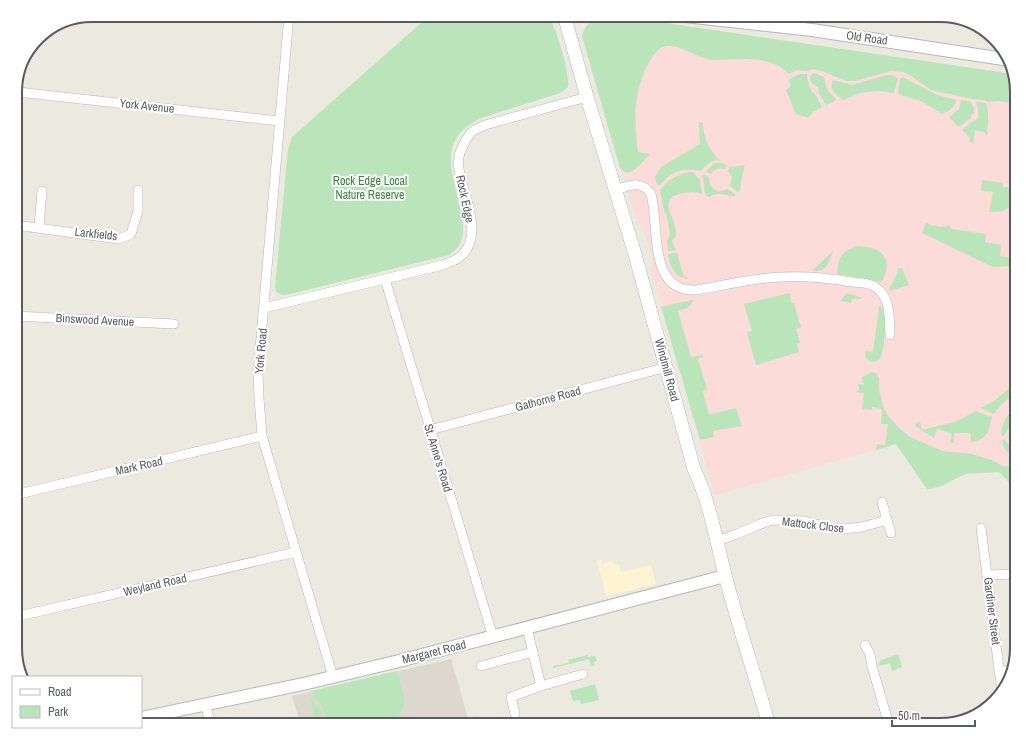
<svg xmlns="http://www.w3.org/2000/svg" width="1032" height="740" font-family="'Archivo Narrow',sans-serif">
	<rect width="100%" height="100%" fill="#ece9df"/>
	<path fill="#fef4d1" d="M 601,560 L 602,564 L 613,561 L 615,565 L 619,564 L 621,572 L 651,565 L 656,584 L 606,596 L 597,561 Z"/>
	<path fill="#dcd8cd" d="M 451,659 L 468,718 L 477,716 L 479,725 L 301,725 L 292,696 Z"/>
	<path fill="#fbdcd8" d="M 601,15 L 611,15 L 1013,74 L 1017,91 L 1017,480 L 999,472 L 965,474 L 939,487 L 927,489 L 896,444 L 715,495 L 651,269 L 653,260 L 644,232 L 636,218 L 582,36 L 585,28 L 596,17 Z"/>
	<g fill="#bae5ba">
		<path d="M 430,15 L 547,15 C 556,24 570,74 568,87 L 560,93 L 481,118 C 437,139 452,171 460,208 C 463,219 465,231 461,241 C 459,248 454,251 449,255 L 290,294 L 282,295 L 276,292 L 275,286 L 288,149 L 292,137 Z"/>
		<path d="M 601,15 L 611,15 L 1013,74 L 1017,91 L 1017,104 L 998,101 L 988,102 L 985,100 L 972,99 L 931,90 L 913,77 L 903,72 L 890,71 L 855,81 L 846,81 L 822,71 L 813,69 L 807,71 L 797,70 L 789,74 C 769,55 742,59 717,60 C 699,61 686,46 668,46 C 651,46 639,83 637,97 C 634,115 636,135 638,152 L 650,154 C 642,162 627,184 619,165 L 582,36 C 584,27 592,19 601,15 Z"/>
		<path d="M 814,73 L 824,77 L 828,91 L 836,99 L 835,101 L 826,105 L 818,92 L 819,89 C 815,84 809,84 810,76 Z"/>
		<path d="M 799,74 L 807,74 C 807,81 810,86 812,92 L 815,94 L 822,107 L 813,112 L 808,118 L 796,114 L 786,90 L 791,86 L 788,80 Z"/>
		<path d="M 887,75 L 891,75 L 898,78 L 894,93 L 877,91 L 860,93 L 843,100 C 836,95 828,89 833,80 L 852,85 Z"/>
		<path d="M 903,77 L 937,95 L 957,100 C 954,107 950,111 942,114 L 923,102 L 898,94 L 900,79 Z"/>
		<path d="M 961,100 L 971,102 L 974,108 L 974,114 L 971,115 L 971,118 L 959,127 L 949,117 L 959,109 Z"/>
		<path d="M 976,102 L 985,103 L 987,105 C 989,114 988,126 987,136 L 985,135 L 985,132 L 975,130 L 973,144 L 969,141 L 970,138 L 962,130 L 973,121 L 978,119 L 978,107 Z"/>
		<path d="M 699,122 L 703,123 C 703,138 709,149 719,160 C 710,160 707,165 701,171 C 683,167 672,171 660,185 L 657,185 L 655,177 L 661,167 L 700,144 Z"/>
		<path d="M 717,163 L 721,163 L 727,165 L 725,169 C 719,167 714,169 711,174 L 706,172 L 713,164 Z"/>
		<path d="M 745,165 L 742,176 L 740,191 L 737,192 L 729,185 L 731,184 L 732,177 L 728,171 L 731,166 L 733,167 Z"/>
		<path d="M 693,172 L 700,180 L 702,195 C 697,191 690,192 684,193 C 653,197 679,221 676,235 C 675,238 673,239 672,241 L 676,250 L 668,251 L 667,241 L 670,234 L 667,217 L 663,207 L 660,190 C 669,179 679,173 693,172 Z"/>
		<path d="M 701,174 L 709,177 C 709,188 717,195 727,189 L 735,194 L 735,196 C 726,196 717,191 709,197 L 706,196 C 703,188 706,183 701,174 Z"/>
		<path d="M 982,180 L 1003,183 L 1003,187 L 1017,189 C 1015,207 1008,213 989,212 L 993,192 L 981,191 Z"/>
		<path d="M 926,223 C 934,226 941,229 949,225 L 952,229 L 986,234 L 985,242 L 1001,245 L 1000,256 L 1017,258 L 1017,266 L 993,267 L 922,233 Z"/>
		<path d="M 858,246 C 864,247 874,247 879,251 C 890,259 888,272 881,282 L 837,274 C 838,258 842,250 858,246 Z"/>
		<path d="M 833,251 C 829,261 827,274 813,270 Z"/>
		<path d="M 677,253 L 684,277 L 687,277 L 688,279 C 674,277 670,266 668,254 Z"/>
		<path d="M 898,268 L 902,268 L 909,285 L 889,291 C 890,284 897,279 898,268 Z"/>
		<path d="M 790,293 L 791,303 L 794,303 L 801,327 L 796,329 L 800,343 L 797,344 L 799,352 L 756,365 L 747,332 L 752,331 L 744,304 Z"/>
		<path d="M 847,293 L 863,298 L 859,299 L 852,299 L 851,303 L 840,301 Z"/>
		<path d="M 691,300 L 693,300 C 691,308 684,309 678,311 L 691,357 L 703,355 L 703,357 L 698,359 L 707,389 L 703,391 L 709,415 L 736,408 L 742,426 L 713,431 L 714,437 L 700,440 L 661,307 Z"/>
		<path d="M 880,306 C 888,314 885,345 881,356 C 879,363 870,364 866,358 C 865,356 865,353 865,351 L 873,352 L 879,307 Z"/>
		<path d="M 871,372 L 876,373 L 879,378 L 879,390 L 883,406 L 888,416 L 899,428 L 910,437 L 943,451 L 972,454 L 992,460 L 1003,466 L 1017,468 L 1017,494 L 1008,481 L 999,472 L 965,474 L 939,487 L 927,489 L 896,444 L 876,450 L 877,444 L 885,445 L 888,424 L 881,424 L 882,409 L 872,407 L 872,410 L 862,409 L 864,393 L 856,392 L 859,390 L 858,384 L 865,385 L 862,382 L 862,377 Z"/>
		<path d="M 1017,382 L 1017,393 C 1007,399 1000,404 994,414 L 980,408 L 994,401 Z"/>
		<path d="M 976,411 L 992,417 C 988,433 988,439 971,442 L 970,433 L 954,433 L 954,443 L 950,442 L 952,434 L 937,429 L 934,438 L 915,426 L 916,423 L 920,422 L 922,430 L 955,422 Z"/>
		<path d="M 1008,415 L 1014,415 L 1014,429 L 1008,429 L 1004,436 L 1002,436 C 1000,428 1004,422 1008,415 Z"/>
		<path d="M 1004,439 L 1009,445 L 1015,445 L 1015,456 C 1007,455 1003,447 1002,440 Z"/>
		<path d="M 898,654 L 902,667 L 892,671 L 890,663 L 879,666 L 880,661 L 882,660 Z"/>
		<path d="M 588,655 L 588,657 L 595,656 L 597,661 L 594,662 L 595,665 L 591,666 L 589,659 L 553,668 L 553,666 L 569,663 L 568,660 Z"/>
		<path d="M 397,671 C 399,681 404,692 404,702 C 403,731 344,725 324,725 C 326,707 321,705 311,691 Z"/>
		<path d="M 595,684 L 599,700 L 581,704 L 580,700 L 573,701 L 570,691 Z"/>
		<path d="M 310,696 L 321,712 L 321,723 L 316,721 L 315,718 Z"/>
	</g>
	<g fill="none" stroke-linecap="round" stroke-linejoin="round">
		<g stroke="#b5b7bc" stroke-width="10">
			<g id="minor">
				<path d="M 289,15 L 258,372 L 259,398 L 262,436 L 333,677"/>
				<path d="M 15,94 L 18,92 L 279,121"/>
				<path d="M 615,190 C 629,186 641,179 651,194 C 660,227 647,293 697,290 C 725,285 754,278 782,277 C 805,276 829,278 852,282 C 863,283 873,283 880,291 C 891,302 889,321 890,335"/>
				<path d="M 15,225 L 119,239 L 131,234 L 138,211 L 138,190"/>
				<path d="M 39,227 L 42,191"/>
				<path d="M 385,279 L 493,637"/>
				<path d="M 264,308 L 443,265 C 447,263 451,262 455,260 C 488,242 463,196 459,169 C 457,160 460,150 465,142 C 467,138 470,133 474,130 C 477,128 482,127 485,125 L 587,97"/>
				<path d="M 15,316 L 174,324"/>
				<path d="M 430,430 L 667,367"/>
				<path d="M 15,495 L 262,436"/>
				<path d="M 882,502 L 887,520"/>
				<path d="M 981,528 L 1002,693"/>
				<path d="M 717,541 L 737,534 L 763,523 L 773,520 L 804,521 L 832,528 L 843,529 L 862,527 L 887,520 L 891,533"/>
				<path d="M 987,575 L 1017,574"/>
				<path d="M 15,617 L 296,552"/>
				<path d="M 527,628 L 541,686"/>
				<path d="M 865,645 L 870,654 L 872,666 L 889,725"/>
				<path d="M 481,666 L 533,652"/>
				<path d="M 999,672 L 1010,670"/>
				<path d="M 205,704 L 211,725"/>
				<path d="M 515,714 L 511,697 L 541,686 L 583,674"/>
			</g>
		</g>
		<g stroke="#b5b7bc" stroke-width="14">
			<g id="tertiary">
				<path d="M 676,15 L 812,30 L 1010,60"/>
				<path d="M 141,718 L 303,684 L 399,661 L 725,576"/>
			</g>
		</g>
		<g stroke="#b5b9bf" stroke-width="14">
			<path id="secondary" d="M 564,15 L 587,97 L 634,251 L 694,469 C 710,503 716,539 725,575 C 738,625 755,675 769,725"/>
		</g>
		<use href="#minor" stroke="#fff" stroke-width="9"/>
		<use href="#tertiary" stroke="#fff" stroke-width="12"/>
		<use href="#secondary" stroke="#fff" stroke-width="13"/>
	</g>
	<g text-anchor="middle" stroke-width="4" stroke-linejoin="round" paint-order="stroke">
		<g font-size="12" fill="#585c60" stroke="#fff">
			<text transform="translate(867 38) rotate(8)" y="4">Old Road</text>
			<text transform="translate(147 106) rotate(6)" y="4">York Avenue</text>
			<text transform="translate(465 199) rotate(78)" y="4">Rock Edge</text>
			<text transform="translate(96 234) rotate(6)" y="4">Larkfields</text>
			<text transform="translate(95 320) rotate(3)" y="4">Binswood Avenue</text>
			<text transform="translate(261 351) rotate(-85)" y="4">York Road</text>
			<text transform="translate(667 370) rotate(75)" y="4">Windmill Road</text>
			<text transform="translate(548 399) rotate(-15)" y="4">Gathorne Road</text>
			<text transform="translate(438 458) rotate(73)" y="4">St. Anne's Road</text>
			<text transform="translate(139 466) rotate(-13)" y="4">Mark Road</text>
			<text transform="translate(813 525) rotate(7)" y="4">Mattock Close</text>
			<text transform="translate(155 585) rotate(-13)" y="4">Weyland Road</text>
			<text transform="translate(992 611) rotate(83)" y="4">Gardiner Street</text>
			<text transform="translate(434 652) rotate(-14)" y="4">Margaret Road</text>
		</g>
		<g font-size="12" fill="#328537" stroke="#fff">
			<text x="370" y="185">Rock Edge Local<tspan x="370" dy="14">Nature Reserve</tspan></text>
		</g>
	</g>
	<path d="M0 0H1032V740H0ZM92 22H940A70 70 0 0 1 1010 92V648A70 70 0 0 1 940 718H92A70 70 0 0 1 22 648V92A70 70 0 0 1 92 22Z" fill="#fff" fill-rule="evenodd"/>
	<path fill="none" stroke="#585c60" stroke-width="2" d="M92 22H940A70 70 0 0 1 1010 92V648A70 70 0 0 1 940 718H92A70 70 0 0 1 22 648V92A70 70 0 0 1 92 22Z"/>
	<rect x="12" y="676" width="130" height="52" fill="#ffffff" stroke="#bcbebf"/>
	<rect x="20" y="689" width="20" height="6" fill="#ffffff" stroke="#bcbebf"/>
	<text x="48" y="696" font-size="12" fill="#585c60">Road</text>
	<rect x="20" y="706" width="20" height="12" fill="#bae5ba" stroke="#bcbebf"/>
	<text x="48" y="716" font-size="12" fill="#585c60">Park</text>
	<path d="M892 720v6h83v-6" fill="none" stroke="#585c60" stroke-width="2"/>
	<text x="898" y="720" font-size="12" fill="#585c60" stroke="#ffffff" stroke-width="3" paint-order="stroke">50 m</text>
</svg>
